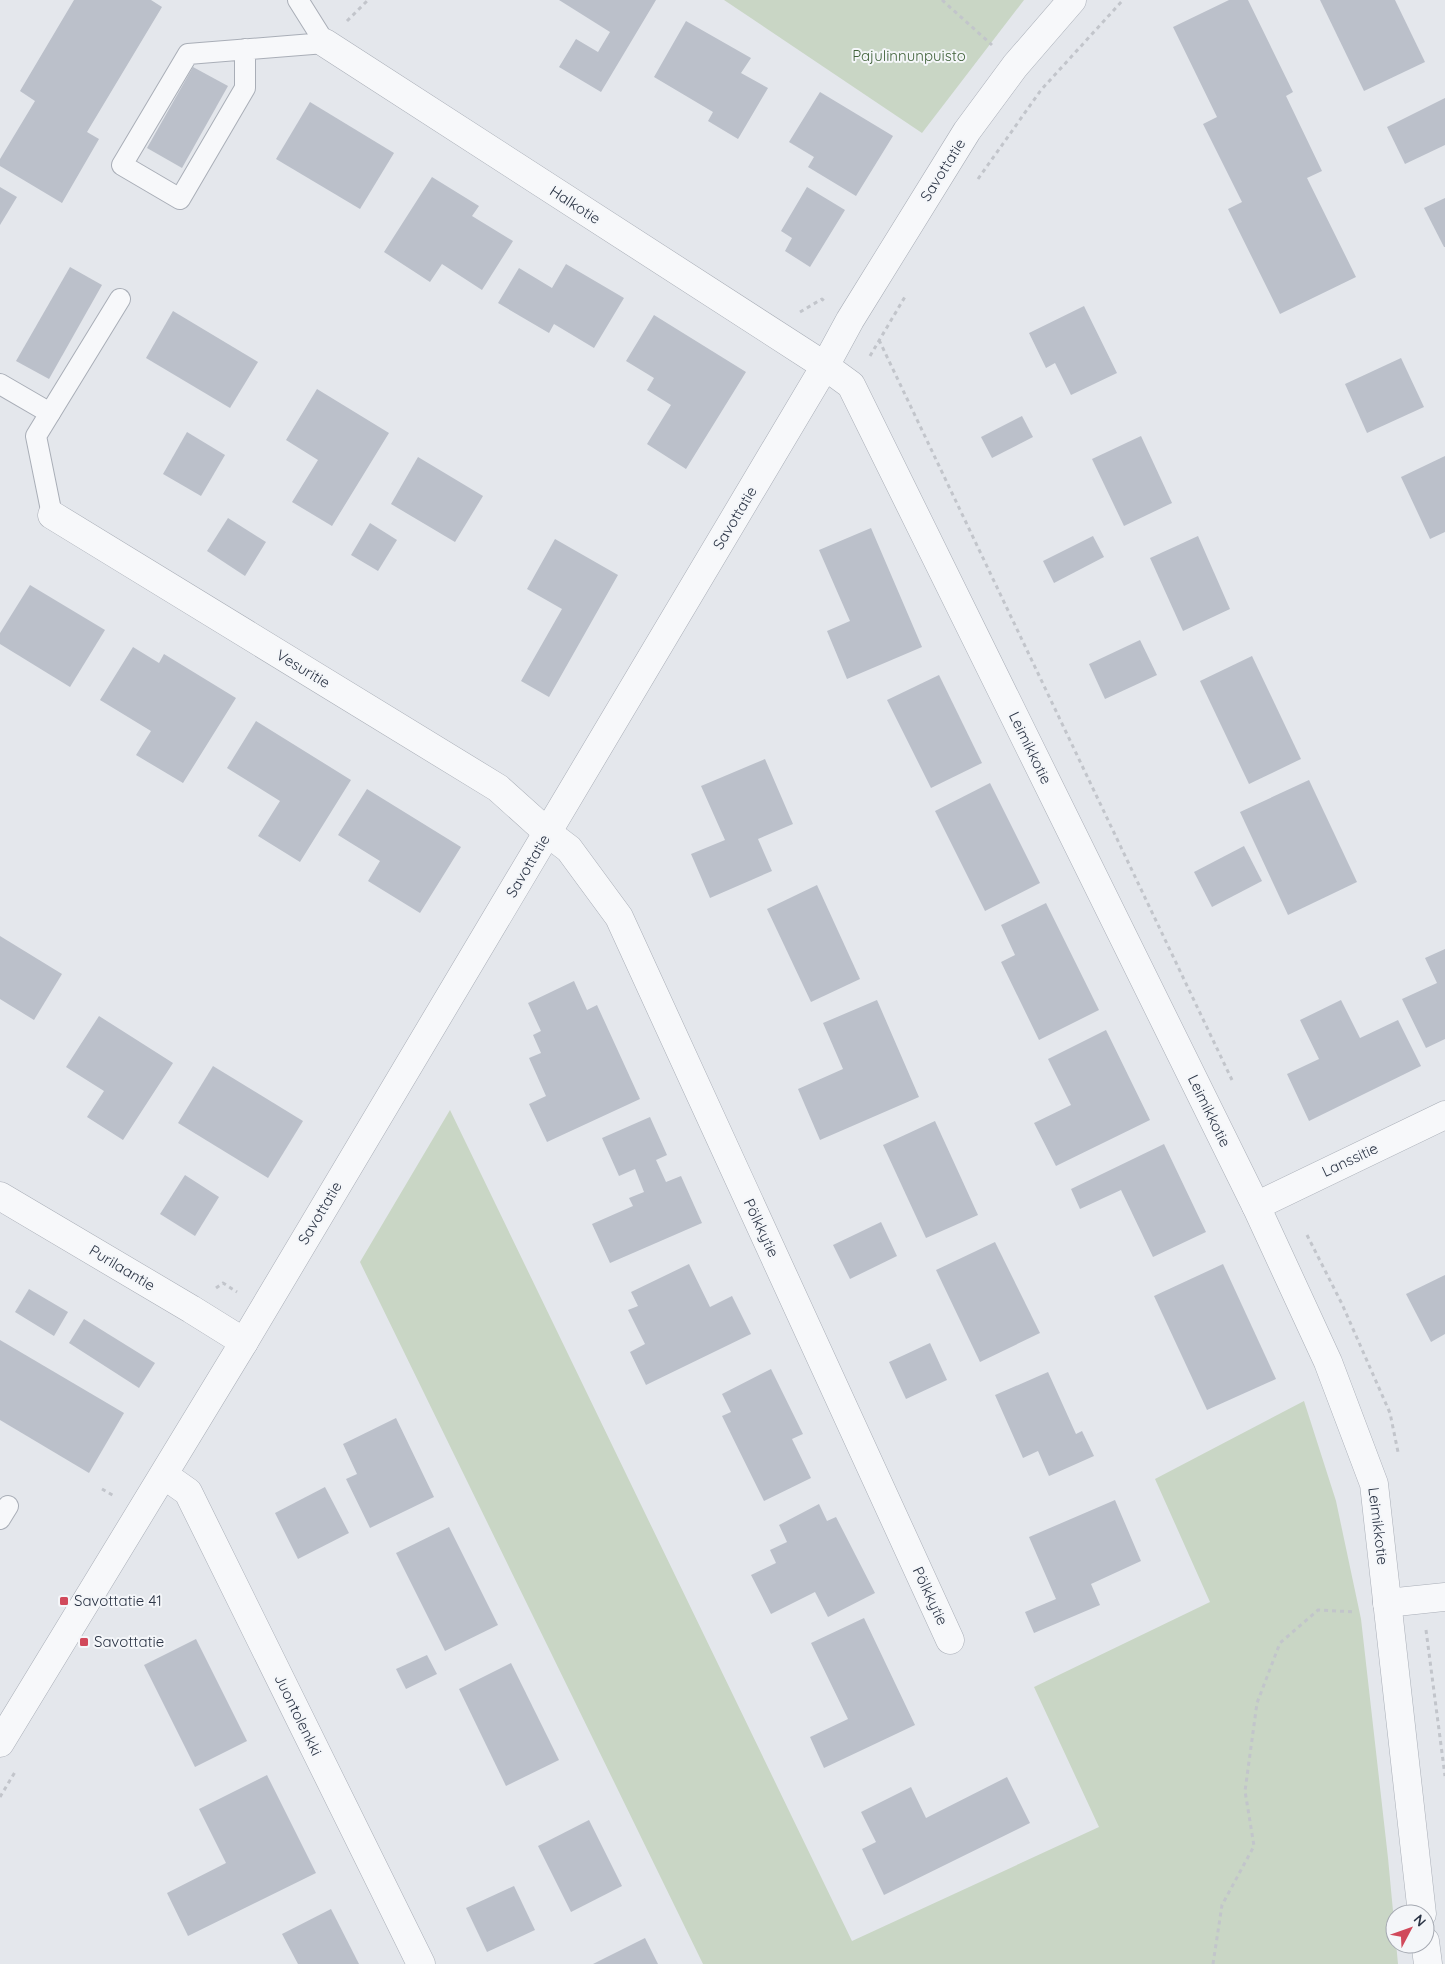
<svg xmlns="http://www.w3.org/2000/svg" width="1445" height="1964" font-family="Quicksand,sans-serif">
	<rect width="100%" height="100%" fill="#e4e7ec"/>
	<g fill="#c9d6c5">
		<path d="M 724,0 L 1024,0 L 922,133 Z"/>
		<path d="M 450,1110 L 852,1941 L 1099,1827 L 1034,1687 L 1210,1602 L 1155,1479 L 1304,1401 L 1336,1501 L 1361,1619 L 1388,1858 L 1398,1964 L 703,1964 L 360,1262 Z"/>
	</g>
	<g fill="#bbc0ca">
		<path d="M 74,0 L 151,0 L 162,7 L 87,132 L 99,139 L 62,203 L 0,166 L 0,159 L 35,101 L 20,91 Z"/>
		<path d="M 559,0 L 656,0 L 601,92 L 559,67 L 576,39 L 598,52 L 610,32 Z"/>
		<path d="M 1229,0 L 1248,0 L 1293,92 L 1286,96 L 1322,171 L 1307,178 L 1356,277 L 1280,314 L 1228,209 L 1242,202 L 1203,124 L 1217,117 L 1173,27 Z"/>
		<path d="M 1320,0 L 1395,0 L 1425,62 L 1364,91 Z"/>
		<path d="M 686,21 L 751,58 L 741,73 L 768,88 L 738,139 L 708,121 L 713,112 L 654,77 Z"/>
		<path d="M 193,67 L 228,86 L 182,168 L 147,148 Z"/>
		<path d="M 820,92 L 893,136 L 856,196 L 808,167 L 814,157 L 789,142 Z"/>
		<path d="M 1445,98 L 1445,145 L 1405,164 L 1387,127 Z"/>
		<path d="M 310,102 L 394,153 L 360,209 L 276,159 Z"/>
		<path d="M 432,177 L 479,206 L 472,216 L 513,241 L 482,290 L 442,264 L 430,282 L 384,252 Z"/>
		<path d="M 0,187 L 17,197 L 0,225 Z"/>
		<path d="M 807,187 L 845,210 L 810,267 L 785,251 L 792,238 L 781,231 Z"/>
		<path d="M 1445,198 L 1445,247 L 1444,247 L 1424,208 Z"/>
		<path d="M 566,264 L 624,298 L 594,348 L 554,324 L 549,333 L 498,303 L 519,268 L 552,288 Z"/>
		<path d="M 70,267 L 102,285 L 49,379 L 16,361 Z"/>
		<path d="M 1084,306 L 1117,373 L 1071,395 L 1055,363 L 1046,368 L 1029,333 Z"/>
		<path d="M 173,311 L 258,362 L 230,408 L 146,358 Z"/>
		<path d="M 654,315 L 746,372 L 686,469 L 647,444 L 671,405 L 647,390 L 654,378 L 626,361 Z"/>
		<path d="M 1401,358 L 1424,407 L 1367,433 L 1345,384 Z"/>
		<path d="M 317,389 L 389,433 L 332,526 L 292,502 L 318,460 L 286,440 Z"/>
		<path d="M 1022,416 L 1033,437 L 992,458 L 981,437 Z"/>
		<path d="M 187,432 L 225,455 L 201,496 L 163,474 Z"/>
		<path d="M 1141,436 L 1172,503 L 1124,526 L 1092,459 Z"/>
		<path d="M 1445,456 L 1445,532 L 1430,539 L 1401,477 Z"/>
		<path d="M 418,457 L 483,496 L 455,542 L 391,504 Z"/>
		<path d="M 228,518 L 266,542 L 245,576 L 207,551 Z"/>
		<path d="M 370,523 L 397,540 L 378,571 L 351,555 Z"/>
		<path d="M 871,528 L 922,647 L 847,679 L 827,631 L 850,621 L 819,550 Z"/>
		<path d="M 1093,536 L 1104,557 L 1054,583 L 1043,561 Z"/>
		<path d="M 1198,536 L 1230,609 L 1183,631 L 1150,558 Z"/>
		<path d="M 555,539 L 618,575 L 549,697 L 521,681 L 562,609 L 527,589 Z"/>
		<path d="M 30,585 L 105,630 L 70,687 L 0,644 L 0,633 Z"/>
		<path d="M 1140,640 L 1157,675 L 1105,699 L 1089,664 Z"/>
		<path d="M 133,647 L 159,663 L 164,654 L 236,698 L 183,783 L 136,755 L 151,731 L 100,700 Z"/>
		<path d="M 1252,656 L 1301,759 L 1249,784 L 1200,681 Z"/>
		<path d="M 939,675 L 982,763 L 931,788 L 887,700 Z"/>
		<path d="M 256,721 L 351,780 L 300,862 L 258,836 L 280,801 L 227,768 Z"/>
		<path d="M 765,759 L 793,824 L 758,839 L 772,871 L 710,898 L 691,854 L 725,840 L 701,786 Z"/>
		<path d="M 1309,780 L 1357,882 L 1288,915 L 1240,812 Z"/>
		<path d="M 990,783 L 1040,883 L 985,911 L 935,811 Z"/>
		<path d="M 367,789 L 461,847 L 420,913 L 368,881 L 380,861 L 338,835 Z"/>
		<path d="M 1244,846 L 1262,881 L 1212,907 L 1194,872 Z"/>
		<path d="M 817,885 L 860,979 L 811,1002 L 767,909 Z"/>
		<path d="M 1046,903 L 1099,1010 L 1039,1040 L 1001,962 L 1015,955 L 1001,925 Z"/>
		<path d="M 0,936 L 62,974 L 34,1020 L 0,999 Z"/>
		<path d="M 1445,949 L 1445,1039 L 1426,1048 L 1402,999 L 1437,983 L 1425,958 Z"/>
		<path d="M 574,981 L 587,1010 L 597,1005 L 640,1099 L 547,1142 L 529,1104 L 546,1096 L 529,1058 L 541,1053 L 533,1035 L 541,1031 L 528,1003 Z"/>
		<path d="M 877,1000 L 919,1097 L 820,1140 L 798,1089 L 843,1069 L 823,1023 Z"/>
		<path d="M 1341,1000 L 1360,1038 L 1398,1020 L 1421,1066 L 1309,1121 L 1287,1074 L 1319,1059 L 1300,1020 Z"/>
		<path d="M 99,1016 L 173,1063 L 123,1140 L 87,1117 L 104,1091 L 66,1067 Z"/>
		<path d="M 1106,1030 L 1150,1120 L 1056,1166 L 1034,1123 L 1071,1105 L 1048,1059 Z"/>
		<path d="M 213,1066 L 303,1121 L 268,1178 L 178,1123 Z"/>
		<path d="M 650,1117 L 667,1155 L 656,1160 L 666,1182 L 681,1176 L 702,1223 L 610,1263 L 592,1224 L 633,1206 L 629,1198 L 644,1192 L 635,1169 L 619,1176 L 602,1138 Z"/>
		<path d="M 935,1121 L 978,1215 L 926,1238 L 883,1145 Z"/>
		<path d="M 1164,1144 L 1206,1232 L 1153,1257 L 1121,1190 L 1080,1209 L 1071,1189 Z"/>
		<path d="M 185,1175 L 219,1197 L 195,1236 L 160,1214 Z"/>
		<path d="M 881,1222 L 897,1256 L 850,1279 L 833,1245 Z"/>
		<path d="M 995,1242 L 1040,1333 L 980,1362 L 936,1270 Z"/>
		<path d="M 689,1264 L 710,1307 L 732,1296 L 751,1334 L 646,1385 L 630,1352 L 645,1344 L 628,1310 L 638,1306 L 631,1292 Z"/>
		<path d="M 1223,1264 L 1276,1379 L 1207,1410 L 1154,1296 Z"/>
		<path d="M 1445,1275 L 1445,1334 L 1431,1342 L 1406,1294 Z"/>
		<path d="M 29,1289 L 68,1312 L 54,1336 L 15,1312 Z"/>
		<path d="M 84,1319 L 155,1363 L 139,1388 L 69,1343 Z"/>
		<path d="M 0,1340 L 124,1413 L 89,1473 L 0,1420 Z"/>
		<path d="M 930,1343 L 947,1380 L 906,1399 L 889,1362 Z"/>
		<path d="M 771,1369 L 803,1434 L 792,1439 L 811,1478 L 764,1501 L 722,1416 L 731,1412 L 722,1394 Z"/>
		<path d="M 1048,1372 L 1076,1434 L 1082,1431 L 1094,1456 L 1049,1476 L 1038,1451 L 1023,1458 L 995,1395 Z"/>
		<path d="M 396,1418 L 434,1497 L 370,1528 L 346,1479 L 357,1474 L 343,1444 Z"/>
		<path d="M 325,1487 L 349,1533 L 298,1559 L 275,1513 Z"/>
		<path d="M 1115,1500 L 1141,1561 L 1091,1584 L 1100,1605 L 1034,1633 L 1025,1612 L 1056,1599 L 1029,1537 Z"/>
		<path d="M 819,1504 L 827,1521 L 836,1517 L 875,1593 L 828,1617 L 815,1592 L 771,1614 L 751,1575 L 776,1563 L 770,1550 L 787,1542 L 779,1525 Z"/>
		<path d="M 449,1527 L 498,1625 L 445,1651 L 396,1553 Z"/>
		<path d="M 864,1618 L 915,1725 L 824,1768 L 810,1737 L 848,1719 L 811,1643 Z"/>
		<path d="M 196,1639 L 247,1741 L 195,1767 L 144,1665 Z"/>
		<path d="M 427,1655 L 437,1674 L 406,1689 L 396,1669 Z"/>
		<path d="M 511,1663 L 559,1760 L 506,1786 L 459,1689 Z"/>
		<path d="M 267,1775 L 316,1873 L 188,1936 L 167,1893 L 226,1863 L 199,1809 Z"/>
		<path d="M 1007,1777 L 1030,1823 L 884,1895 L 862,1849 L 876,1842 L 861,1812 L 911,1787 L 926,1818 Z"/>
		<path d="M 589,1820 L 622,1886 L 571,1912 L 538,1846 Z"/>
		<path d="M 514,1886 L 535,1930 L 487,1952 L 466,1908 Z"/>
		<path d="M 331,1909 L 359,1964 L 298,1964 L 282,1934 Z"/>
		<path d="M 645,1938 L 658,1964 L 593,1964 Z"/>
	</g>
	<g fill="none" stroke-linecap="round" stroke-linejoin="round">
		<g stroke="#a9aeb7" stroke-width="22">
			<g id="service">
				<path d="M 245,49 L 245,88 L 180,199 L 122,165 L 188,54 L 325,43 L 298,0"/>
				<path d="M 0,384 L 50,413"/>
				<path d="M 52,515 L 36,436 L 120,299"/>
				<path d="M 0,1519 L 8,1506"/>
			</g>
		</g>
		<g stroke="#a9aeb7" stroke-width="29">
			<g id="minor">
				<path d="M 325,43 L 825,366 L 851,385 L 1256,1206 L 1328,1362 L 1374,1484 L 1422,1914"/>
				<path d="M 52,515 L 498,788 L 548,833 L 569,849 L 619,917 L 950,1640"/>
				<path d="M 0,1196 L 191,1309 L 244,1342"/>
				<path d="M 1256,1206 L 1445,1115"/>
				<path d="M 164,1475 L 188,1492 L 421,1964"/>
				<path d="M 1387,1603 L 1445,1597"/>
				<path d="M 0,1743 L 244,1342 L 825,366 L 850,320 L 967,131 L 1015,66 L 1072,0"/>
				<path d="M 1425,1941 L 1428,1964"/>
			</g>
		</g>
		<g stroke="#c2c5cb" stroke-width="3" stroke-dasharray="4 4" stroke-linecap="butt">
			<path d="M 942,0 L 992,45"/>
			<path d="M 347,21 L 368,0"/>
			<path d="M 978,179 L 1041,90 L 1123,0"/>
			<path d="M 800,312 L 822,299 L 824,301"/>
			<path d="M 879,340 L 1232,1080"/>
			<path d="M 870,356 L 906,295"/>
			<path d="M 1307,1235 L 1342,1304 L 1390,1413 L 1398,1452"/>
			<path d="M 216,1288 L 223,1283 L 237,1292"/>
			<path d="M 102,1489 L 114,1496"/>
			<path d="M 1426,1630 L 1445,1776"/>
			<path d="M 0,1797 L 15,1772"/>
			<path d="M 1213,1964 L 1222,1905 L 1254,1846 L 1245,1791 L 1257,1703 L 1280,1643 L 1318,1610 L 1356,1612"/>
		</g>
		<use href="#service" stroke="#f7f8fa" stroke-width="20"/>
		<use href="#minor" stroke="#f7f8fa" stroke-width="28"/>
	</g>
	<g fill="#d1495b" stroke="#f4f6f9" stroke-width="2">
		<rect x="59" y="1596" width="10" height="10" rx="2.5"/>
		<rect x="79" y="1637" width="10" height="10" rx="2.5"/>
	</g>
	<g text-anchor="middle" stroke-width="4" stroke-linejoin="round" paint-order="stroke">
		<g font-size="15" fill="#3f6138" stroke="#f4f6f9">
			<text x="909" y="61">Pajulinnunpuisto</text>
		</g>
		<g font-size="15" fill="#2b3445" stroke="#f4f6f9">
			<text transform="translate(943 170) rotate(-58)" y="5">Savottatie</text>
			<text transform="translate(575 205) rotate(33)" y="5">Halkotie</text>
			<text transform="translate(735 518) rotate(-59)" y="5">Savottatie</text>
			<text transform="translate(303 669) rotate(31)" y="5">Vesuritie</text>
			<text transform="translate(1030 748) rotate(64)" y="5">Leimikkotie</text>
			<text transform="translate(528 866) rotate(-59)" y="5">Savottatie</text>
			<text transform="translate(1209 1111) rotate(64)" y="5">Leimikkotie</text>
			<text transform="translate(1350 1160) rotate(-25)" y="5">Lanssitie</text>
			<text transform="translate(320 1213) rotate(-59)" y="5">Savottatie</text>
			<text transform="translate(761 1228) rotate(65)" y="5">Pölkkytie</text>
			<text transform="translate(122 1268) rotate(31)" y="5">Purilaantie</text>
			<text transform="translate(1378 1526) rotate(83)" y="5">Leimikkotie</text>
			<text transform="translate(930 1596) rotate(65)" y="5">Pölkkytie</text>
			<text transform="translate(298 1715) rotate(64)" y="5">Juontolenkki</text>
		</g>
		<g font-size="15" fill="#2b3445" stroke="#f4f6f9" text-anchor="start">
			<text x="74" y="1606">Savottatie 41</text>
			<text x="94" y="1647">Savottatie</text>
		</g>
	</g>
	<g transform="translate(1410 1929) rotate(49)"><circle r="24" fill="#f4f6f9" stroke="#a4a8b1"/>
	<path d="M0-4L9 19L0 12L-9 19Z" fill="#d1495b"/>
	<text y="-8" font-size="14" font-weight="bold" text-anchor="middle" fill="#2b3445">N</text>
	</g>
</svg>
